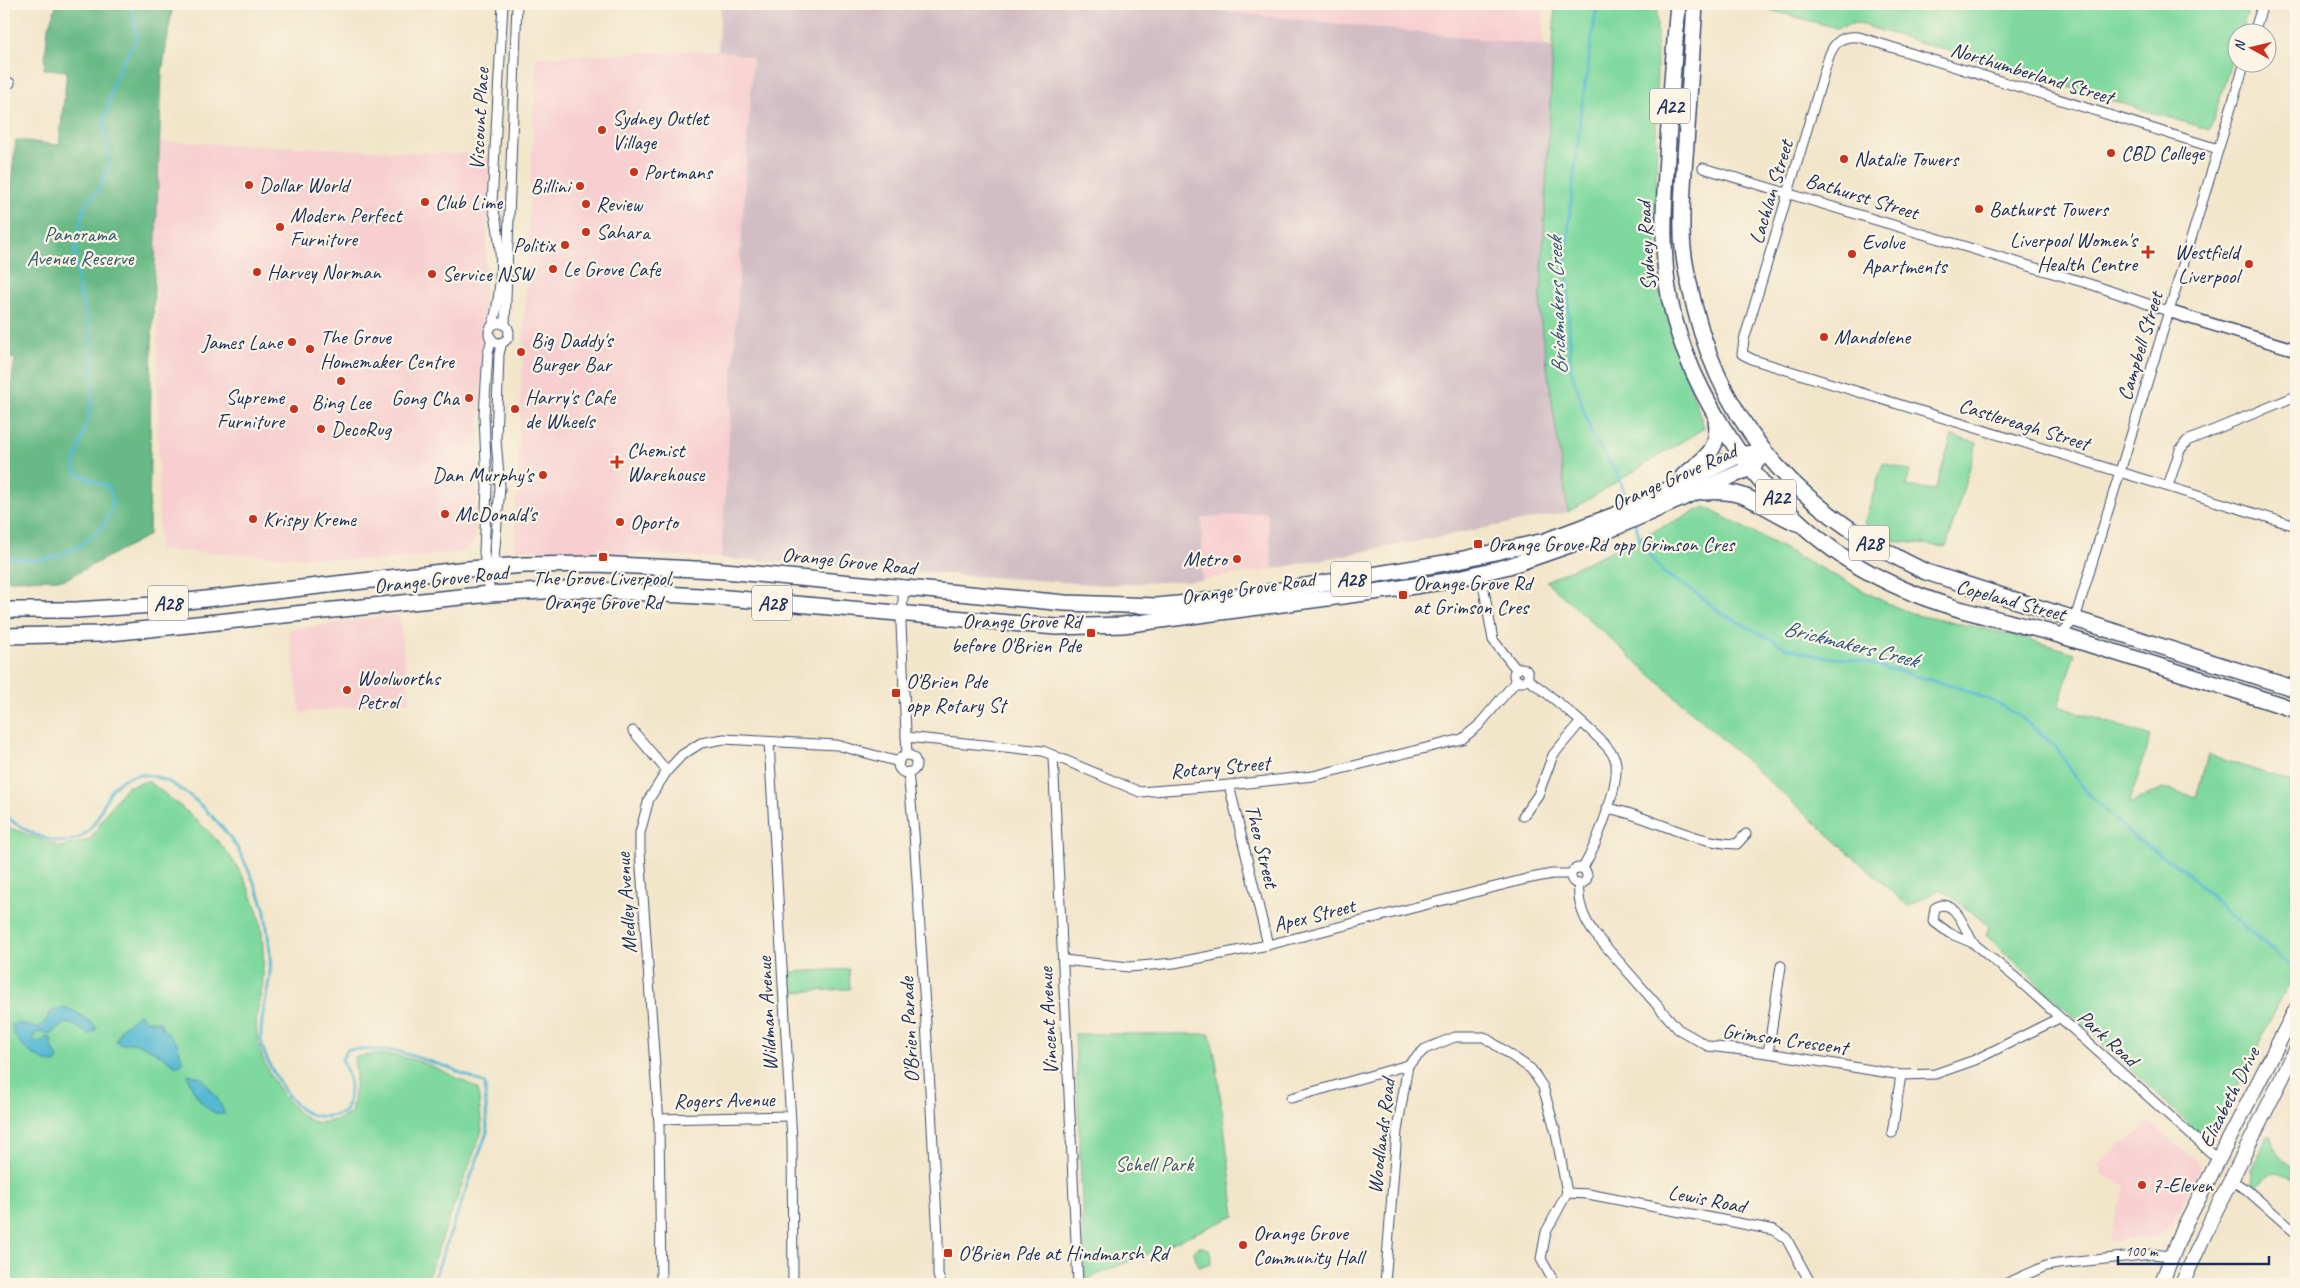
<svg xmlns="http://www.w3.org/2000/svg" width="2300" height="1288" font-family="Caveat,sans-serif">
	<rect width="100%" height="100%" fill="#fcf5e5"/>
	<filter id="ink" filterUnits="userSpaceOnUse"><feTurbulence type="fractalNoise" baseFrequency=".02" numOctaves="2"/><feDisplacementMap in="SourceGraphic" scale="10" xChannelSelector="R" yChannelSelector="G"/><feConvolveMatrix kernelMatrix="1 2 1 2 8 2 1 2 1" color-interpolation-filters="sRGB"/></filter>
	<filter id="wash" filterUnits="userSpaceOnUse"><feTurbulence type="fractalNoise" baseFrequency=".0096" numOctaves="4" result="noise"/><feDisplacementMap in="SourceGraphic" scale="20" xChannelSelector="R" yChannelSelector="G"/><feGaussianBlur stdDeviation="1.12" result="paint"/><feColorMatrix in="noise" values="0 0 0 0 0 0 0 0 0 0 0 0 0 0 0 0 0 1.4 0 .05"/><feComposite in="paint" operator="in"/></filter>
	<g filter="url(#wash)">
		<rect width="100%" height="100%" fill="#f2e6ca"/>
		<g fill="#f7cfd0">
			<path d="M 1208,4 L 1544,4 L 1543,47 L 1207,10 Z"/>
			<path d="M 718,50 L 753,56 L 721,558 L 514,549 L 536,57 Z"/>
			<path d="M 156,141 L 490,155 L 475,530 L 474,541 L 467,549 L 461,552 L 375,561 L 159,550 Z"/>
			<path d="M 1267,512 L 1273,569 L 1202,580 L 1202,518 Z"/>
			<path d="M 399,615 L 410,701 L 300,713 L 289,629 Z"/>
			<path d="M 2150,1122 L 2201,1165 L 2174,1221 L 2165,1232 L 2154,1237 L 2108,1242 L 2125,1186 L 2102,1174 L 2098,1163 Z"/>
		</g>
		<path fill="#d2bdc5" d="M 721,4 L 1171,4 L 1172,6 L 1554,47 L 1540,317 L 1568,512 L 1273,569 L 1267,512 L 1202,518 L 1202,580 L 1104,585 L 721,558 L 753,57 L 718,50 Z"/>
		<g fill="#7fd99e" stroke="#4d847e">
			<path d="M 1555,4 L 1657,4 L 1656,281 L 1704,428 L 1568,512 L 1540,317 Z"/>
			<path d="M 1748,4 L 2250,4 L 2241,32 L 2238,32 L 2237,43 L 2210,130 L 1856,23 L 1836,28 Z"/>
			<path d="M 1952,436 L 1977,443 L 1946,547 L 1896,541 L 1864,523 L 1883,463 L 1910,471 L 1906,486 L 1935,490 Z"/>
			<path d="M 1705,507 L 1887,603 L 1916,615 L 2009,634 L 2075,653 L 2058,706 L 2151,736 L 2129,804 L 2163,788 L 2196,797 L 2208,755 L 2296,783 L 2296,970 L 2211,1138 L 2203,1137 L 1986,935 L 1989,926 L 1941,889 L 1908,906 L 1546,581 Z"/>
			<path d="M 148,781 C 199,820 241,852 259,917 C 263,932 264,961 263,977 C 263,990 258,1002 257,1015 C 253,1046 269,1079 289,1102 C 311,1128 320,1126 351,1114 L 356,1079 L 354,1057 C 363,1056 373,1054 382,1054 C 416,1056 449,1073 478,1089 L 482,1131 L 425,1284 L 4,1284 L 4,824 L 8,827 L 60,847 L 90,840 L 107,812 L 126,787 Z"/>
			<path d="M 849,969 L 850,989 L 791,992 L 790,972 Z"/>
			<path d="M 1075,1034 L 1210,1034 L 1216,1060 L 1235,1216 L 1085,1280 Z"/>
			<path d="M 2269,1133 L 2271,1135 C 2272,1152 2284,1159 2296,1170 L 2296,1183 C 2276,1164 2272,1173 2254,1189 L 2251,1170 Z"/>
			<path d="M 1197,1247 L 1204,1247 L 1210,1251 L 1211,1263 L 1198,1267 L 1194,1252 Z"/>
		</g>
		<path fill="#67b985" stroke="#417472" d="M 57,4 L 173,4 L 162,72 L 151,372 L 149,535 L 66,579 L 4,580 L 4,432 L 15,359 L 4,357 L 4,242 L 16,140 L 59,145 L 67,71 L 44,69 L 48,27 Z"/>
		<g fill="#55b9d3" stroke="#387498">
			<path d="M 64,1007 C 70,1008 95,1023 97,1029 L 89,1034 L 74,1025 L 65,1023 L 52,1034 C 45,1033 37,1028 33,1038 L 38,1043 L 44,1041 L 46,1037 L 51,1038 L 52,1047 L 58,1059 L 56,1063 C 40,1063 12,1043 12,1025 L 16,1023 L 38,1028 L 45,1022 L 50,1012 Z"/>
			<path d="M 139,1014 L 145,1020 L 160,1022 L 162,1028 L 177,1043 L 182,1059 L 182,1063 L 176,1066 C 168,1060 143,1043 133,1043 C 129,1042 125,1044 121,1045 L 116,1041 L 121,1029 Z"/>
			<path d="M 188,1074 L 202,1078 C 210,1090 221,1099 224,1114 C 207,1117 189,1088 188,1074 Z"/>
		</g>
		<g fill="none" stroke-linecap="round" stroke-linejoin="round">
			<g stroke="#55b9d3" stroke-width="3">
				<path d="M 1597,4 L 1581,112 L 1566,251 L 1571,370 L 1591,433 L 1619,477 L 1628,503"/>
				<path d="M 1635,523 L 1643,547 L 1664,573 L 1693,591 L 1721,613 L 1785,647 L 1817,656 L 1855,660 L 1957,687 L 1992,701 L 2017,714 L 2055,746 L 2085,791 L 2136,839 L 2184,870 L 2230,915 L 2295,969"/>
				<path d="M 4,556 C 18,560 32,562 46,559 C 75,553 126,522 109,487 L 77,474 L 74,466 L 92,402 L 93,380 L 91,332 L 79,292 L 75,253 L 84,207 L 100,187 L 109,167 L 104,124 L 114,80 L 137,37 L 131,4"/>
				<path d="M 4,815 C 28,834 70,858 93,825 C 102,813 106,792 118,783 C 157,753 213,813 234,843 C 241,852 263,900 265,912 C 267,930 272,953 270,972 C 268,995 260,1016 261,1039 C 263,1059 288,1102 305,1112 C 318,1119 332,1117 345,1112 C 353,1089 351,1081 342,1059 L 348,1049 L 397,1051 L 450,1068 L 485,1084 L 487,1132 L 432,1284"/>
			</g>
		</g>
	</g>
	<g filter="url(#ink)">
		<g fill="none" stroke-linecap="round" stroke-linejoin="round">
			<g stroke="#3b4a6e" stroke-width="11">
				<g id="minor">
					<path d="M 2254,32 L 2263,4"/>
					<path d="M 4,80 L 10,83"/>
					<path d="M 2218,149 L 1859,37 C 1843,35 1835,41 1829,56 L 1744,340 L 1742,354 L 1754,360 L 2296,526"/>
					<path d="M 1703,168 L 2096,286 L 2168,311"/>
					<circle cx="499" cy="333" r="10"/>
					<path d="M 493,325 C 503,285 503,243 492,203 L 503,4"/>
					<path d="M 505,325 L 517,4"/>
					<path d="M 2168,486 L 2180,450 L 2187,441 L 2296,396"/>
					<path d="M 493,571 L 500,487 L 496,440 L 499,354 L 502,342"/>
					<path d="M 1481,573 L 1493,640 L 1517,670"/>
					<path d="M 904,588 L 901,624 L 907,755"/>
					<path d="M 490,594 L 484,552 L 487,488 L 484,415 L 488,353 L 492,339"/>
					<path d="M 2060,635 L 2075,619 L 2245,62"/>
					<circle cx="1521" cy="675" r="7"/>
					<path d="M 1527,679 C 1544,690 1610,743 1615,759 C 1622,782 1595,847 1583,868"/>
					<path d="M 633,731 L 667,771"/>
					<path d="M 906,737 L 1043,751 L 1140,792 L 1229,785 L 1313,776 L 1462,739 L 1478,726 L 1517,680"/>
					<path d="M 769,742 L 792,1140 L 793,1284"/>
					<circle cx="907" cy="764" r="9"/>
					<path d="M 1053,756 L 1078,1284"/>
					<path d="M 908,772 L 914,833 L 929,1071 L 938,1238 L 938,1275 L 941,1284"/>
					<path d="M 1229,785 L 1268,945"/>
					<path d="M 1607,808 C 1652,816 1690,843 1737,844 L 1746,834"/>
					<path d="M 1523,816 L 1538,795 L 1553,755 L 1580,723"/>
					<circle cx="1579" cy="876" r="8"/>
					<path d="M 1579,884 C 1577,902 1584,919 1594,933 L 1678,1029 L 1708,1046 L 1768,1053 L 1901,1075 L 1935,1074 L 1975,1060 L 2059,1018"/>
					<path d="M 1973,943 C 1965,929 1954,895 1935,908 L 1933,921 L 1949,933 L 1973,943 L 2017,979 L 2219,1160"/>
					<path d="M 1063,960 L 1129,967 L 1174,963 L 1268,945 L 1526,879 L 1552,874 L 1571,874"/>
					<path d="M 1768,1053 L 1781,966"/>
					<path d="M 1291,1098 L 1408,1065"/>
					<path d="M 659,1119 L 790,1116"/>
					<path d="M 1892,1133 L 1901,1075"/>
					<path d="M 2232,1181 L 2247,1190 L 2296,1233"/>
					<path d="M 1567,1193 L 1588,1194 L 1774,1230 L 1786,1238 L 1811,1284"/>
					<path d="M 661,1284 L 659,1124 L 640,852 L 640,833 L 649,799 L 667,771 L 682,755 L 701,743 L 724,739 L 837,745 L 899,762"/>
					<path d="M 1385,1284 L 1397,1131 L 1408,1065 L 1425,1049 L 1455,1037 L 1484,1037 L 1531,1069 L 1543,1087 L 1556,1133 L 1567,1193 L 1546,1232 L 1541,1259 L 1555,1284"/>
					<path d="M 2005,1284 L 2046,1266 L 2058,1264 L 2152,1254 L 2172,1256"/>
				</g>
			</g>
			<g stroke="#3b4a6e" stroke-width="14">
				<path id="tertiary" d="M 2168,311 L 2296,350"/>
			</g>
			<g stroke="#3b4a6e" stroke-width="16">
				<g id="primary">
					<path d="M 2161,1284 L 2183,1229 L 2296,1009"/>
					<path d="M 2182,1284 L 2212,1218 L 2296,1050"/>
				</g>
			</g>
			<g stroke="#3b4a6e" stroke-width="18">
				<g id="trunk">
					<path d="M 1678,4 C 1674,49 1671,95 1668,141 C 1665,189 1661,236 1667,283 C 1680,378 1751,488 1827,545 C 1850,563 1876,577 1903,589 C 1955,612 2012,621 2066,637 C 2143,661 2220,685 2296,710"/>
					<path d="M 1695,4 C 1692,45 1690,87 1687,128 C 1685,162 1681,197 1682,230 C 1682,257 1689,283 1695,309 C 1727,437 1808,516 1926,572 L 2296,689"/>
					<path d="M 1683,476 C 1705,458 1721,450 1716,419"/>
					<path d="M 1703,492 C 1749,488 1759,507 1797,523"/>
					<path d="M 4,610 L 76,610 L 153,605 L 468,569 L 525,565 L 597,564 L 714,570 L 1065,603 L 1156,606 L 1189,603 L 1257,594 L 1445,563 L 1545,541 L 1615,515 L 1742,454 L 1764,453"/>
					<path d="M 4,636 L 100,634 L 490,594 L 579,589 L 716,597 L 1056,627 L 1123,625 L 1388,590 L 1447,581 L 1509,566 L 1593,537 L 1694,493 L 1752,467 L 1764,453"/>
				</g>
			</g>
			<use href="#minor" stroke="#fff" stroke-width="9"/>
			<use href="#tertiary" stroke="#fff" stroke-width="11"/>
			<use href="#primary" stroke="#fff" stroke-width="14"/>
			<use href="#trunk" stroke="#fff" stroke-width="15"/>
		</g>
	</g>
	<g fill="#c8321e" stroke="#fcf5e5" stroke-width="2">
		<circle cx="602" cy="130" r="5"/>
		<circle cx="2111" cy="153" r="5"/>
		<circle cx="1844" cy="159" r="5"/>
		<circle cx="634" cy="172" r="5"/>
		<circle cx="249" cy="185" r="5"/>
		<circle cx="580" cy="186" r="5"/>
		<circle cx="425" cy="202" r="5"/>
		<circle cx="586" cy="204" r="5"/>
		<circle cx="1979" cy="209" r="5"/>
		<circle cx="280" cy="227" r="5"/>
		<circle cx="586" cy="232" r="5"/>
		<circle cx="565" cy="245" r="5"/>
		<path d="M2145.5 244.5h5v5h5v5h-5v5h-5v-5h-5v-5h5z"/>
		<circle cx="1852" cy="254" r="5"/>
		<circle cx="2249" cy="264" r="5"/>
		<circle cx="553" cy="269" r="5"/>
		<circle cx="257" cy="272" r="5"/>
		<circle cx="432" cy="274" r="5"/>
		<circle cx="1824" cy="337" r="5"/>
		<circle cx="292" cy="342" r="5"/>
		<circle cx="310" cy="349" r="5"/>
		<circle cx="521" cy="352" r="5"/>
		<circle cx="341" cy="381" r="5"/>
		<circle cx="469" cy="398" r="5"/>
		<circle cx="294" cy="409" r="5"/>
		<circle cx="515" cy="409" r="5"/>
		<circle cx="321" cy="429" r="5"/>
		<path d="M614.5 454.5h5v5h5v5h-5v5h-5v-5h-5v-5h5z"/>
		<circle cx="543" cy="475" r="5"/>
		<circle cx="445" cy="514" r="5"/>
		<circle cx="253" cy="519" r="5"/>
		<circle cx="620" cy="522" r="5"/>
		<rect x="1473" y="539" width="10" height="10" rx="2.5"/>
		<rect x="598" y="552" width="10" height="10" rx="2.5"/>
		<circle cx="1237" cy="559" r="5"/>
		<rect x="1398" y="590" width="10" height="10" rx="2.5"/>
		<rect x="1086" y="628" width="10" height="10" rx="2.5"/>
		<circle cx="347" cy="690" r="5"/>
		<rect x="891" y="688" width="10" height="10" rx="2.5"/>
		<circle cx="2142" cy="1185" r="5"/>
		<circle cx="1243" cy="1245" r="5"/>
		<rect x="943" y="1248" width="10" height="10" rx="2.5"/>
	</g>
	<g text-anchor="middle" stroke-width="4.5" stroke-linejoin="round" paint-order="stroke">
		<g fill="#fcf5e5" stroke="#5e6a86" stroke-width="1">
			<rect x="1650" y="88.5" width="40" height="35" rx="4"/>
			<rect x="1756" y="479.5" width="40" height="35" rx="4"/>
			<rect x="1849" y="525.5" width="40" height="35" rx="4"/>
			<rect x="1331" y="561.5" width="40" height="35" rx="4"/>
			<rect x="148" y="585.5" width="40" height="35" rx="4"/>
			<rect x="752" y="585.5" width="40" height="35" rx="4"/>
		</g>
		<g font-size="20" font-weight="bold" fill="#1b2f5e">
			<text x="1670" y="113">A22</text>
			<text x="1776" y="504">A22</text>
			<text x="1869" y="550">A28</text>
			<text x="1351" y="586">A28</text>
			<text x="168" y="610">A28</text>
			<text x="772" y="610">A28</text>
		</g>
		<g font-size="21" fill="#1b2f5e" stroke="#fcf5e5">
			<text transform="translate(2032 73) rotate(17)" y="7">Northumberland Street</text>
			<text transform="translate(479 119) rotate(-87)" y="7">Viscount Place</text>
			<text transform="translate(1771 192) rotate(-73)" y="7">Lachlan Street</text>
			<text transform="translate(1862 196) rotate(17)" y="7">Bathurst Street</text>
			<text transform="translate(1646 246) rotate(-93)" y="7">Sydney Road</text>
			<text transform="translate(2140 346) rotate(-73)" y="7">Campbell Street</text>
			<text transform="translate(2024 424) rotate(17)" y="7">Castlereagh Street</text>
			<text transform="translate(1674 477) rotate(-24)" y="7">Orange Grove Road</text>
			<text transform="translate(849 561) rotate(6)" y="7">Orange Grove Road</text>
			<text transform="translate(441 579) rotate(-6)" y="7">Orange Grove Road</text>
			<text transform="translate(1248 588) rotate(-8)" y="7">Orange Grove Road</text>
			<text transform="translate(2011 600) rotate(15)" y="7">Copeland Street</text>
			<text transform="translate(1220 767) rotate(-5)" y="7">Rotary Street</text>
			<text transform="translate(1262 846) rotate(76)" y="7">Theo Street</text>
			<text transform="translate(626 903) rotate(-94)" y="7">Medley Avenue</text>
			<text transform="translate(1314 915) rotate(-14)" y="7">Apex Street</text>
			<text transform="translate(767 1014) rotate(-93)" y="7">Wildman Avenue</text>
			<text transform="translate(1048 1021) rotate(-93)" y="7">Vincent Avenue</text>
			<text transform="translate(909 1030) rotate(-93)" y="7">O'Brien Parade</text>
			<text transform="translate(2108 1038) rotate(42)" y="7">Park Road</text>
			<text transform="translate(1785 1039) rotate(8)" y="7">Grimson Crescent</text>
			<text transform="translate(2229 1097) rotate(-63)" y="7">Elizabeth Drive</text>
			<text transform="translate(724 1100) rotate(-1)" y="7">Rogers Avenue</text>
			<text transform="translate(1381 1136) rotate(-83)" y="7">Woodlands Road</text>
			<text transform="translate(1707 1199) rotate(11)" y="7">Lewis Road</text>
		</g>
		<g font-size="21" fill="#1b2f5e" stroke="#fcf5e5" text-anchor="start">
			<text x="612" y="125">Sydney Outlet<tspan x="612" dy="24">Village</tspan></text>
			<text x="2121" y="160">CBD College</text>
			<text x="1854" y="166">Natalie Towers</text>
			<text x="644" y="179">Portmans</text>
			<text x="259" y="192">Dollar World</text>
			<text x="570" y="193" text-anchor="end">Billini</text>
			<text x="435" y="209">Club Lime</text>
			<text x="596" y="211">Review</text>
			<text x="1989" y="216">Bathurst Towers</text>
			<text x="290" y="222">Modern Perfect<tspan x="290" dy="24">Furniture</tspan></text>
			<text x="596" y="239">Sahara</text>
			<text x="2137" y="247" text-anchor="end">Liverpool Women's<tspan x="2137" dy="24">Health Centre</tspan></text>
			<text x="1862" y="249">Evolve<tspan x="1862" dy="24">Apartments</tspan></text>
			<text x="555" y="252" text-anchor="end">Politix</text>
			<text x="2239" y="259" text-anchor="end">Westfield<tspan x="2239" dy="24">Liverpool</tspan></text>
			<text x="563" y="276">Le Grove Cafe</text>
			<text x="267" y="279">Harvey Norman</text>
			<text x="442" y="281">Service NSW</text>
			<text x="320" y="344">The Grove<tspan x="320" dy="24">Homemaker Centre</tspan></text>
			<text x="1834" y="344">Mandolene</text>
			<text x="531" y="347">Big Daddy's<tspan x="531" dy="24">Burger Bar</tspan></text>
			<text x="282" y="349" text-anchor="end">James Lane</text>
			<text x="284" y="404" text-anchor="end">Supreme<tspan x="284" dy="24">Furniture</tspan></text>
			<text x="525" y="404">Harry's Cafe<tspan x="525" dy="24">de Wheels</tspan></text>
			<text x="459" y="405" text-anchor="end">Gong Cha</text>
			<text x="341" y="409" text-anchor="middle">Bing Lee</text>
			<text x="331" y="436">DecoRug</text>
			<text x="627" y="457">Chemist<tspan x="627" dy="24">Warehouse</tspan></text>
			<text x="533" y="482" text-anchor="end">Dan Murphy's</text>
			<text x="455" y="521">McDonald's</text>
			<text x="263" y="526">Krispy Kreme</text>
			<text x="630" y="529">Oporto</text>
			<text x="1488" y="551">Orange Grove Rd opp Grimson Cres</text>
			<text x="1227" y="566" text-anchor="end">Metro</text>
			<text x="603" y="585" text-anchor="middle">The Grove Liverpool,<tspan x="603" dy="24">Orange Grove Rd</tspan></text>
			<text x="1413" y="590">Orange Grove Rd<tspan x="1413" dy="24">at Grimson Cres</tspan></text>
			<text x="1081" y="628" text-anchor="end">Orange Grove Rd<tspan x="1081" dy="24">before O'Brien Pde</tspan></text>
			<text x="357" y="685">Woolworths<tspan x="357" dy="24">Petrol</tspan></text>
			<text x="906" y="688">O'Brien Pde<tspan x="906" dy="24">opp Rotary St</tspan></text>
			<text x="2152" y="1192">7-Eleven</text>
			<text x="1253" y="1240">Orange Grove<tspan x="1253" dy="24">Community Hall</tspan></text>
			<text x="958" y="1260">O'Brien Pde at Hindmarsh Rd</text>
		</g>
		<g font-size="21" fill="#345a6e" stroke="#fcf5e5">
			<text x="80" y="241">Panorama<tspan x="80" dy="24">Avenue Reserve</tspan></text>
			<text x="1154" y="1171">Schell Park</text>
		</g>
		<g font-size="22" font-style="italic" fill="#2c5881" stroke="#fcf5e5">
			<text transform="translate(1556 306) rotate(-92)" y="8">Brickmakers Creek</text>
			<text transform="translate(1851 643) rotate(14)" y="8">Brickmakers Creek</text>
		</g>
	</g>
	<rect width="2300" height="1288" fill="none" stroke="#fcf5e5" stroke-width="20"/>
	<g transform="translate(2252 48) rotate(278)"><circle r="24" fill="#fcf5e5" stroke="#a2a6af"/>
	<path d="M0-4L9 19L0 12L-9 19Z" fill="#c8321e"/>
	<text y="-8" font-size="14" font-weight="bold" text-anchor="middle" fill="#1b2f5e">N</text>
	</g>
	<path d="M2118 1256v8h151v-8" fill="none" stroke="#1b2f5e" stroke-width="2.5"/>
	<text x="2125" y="1256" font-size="15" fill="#1b2f5e" stroke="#fcf5e5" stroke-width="4" paint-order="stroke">100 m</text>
</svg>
